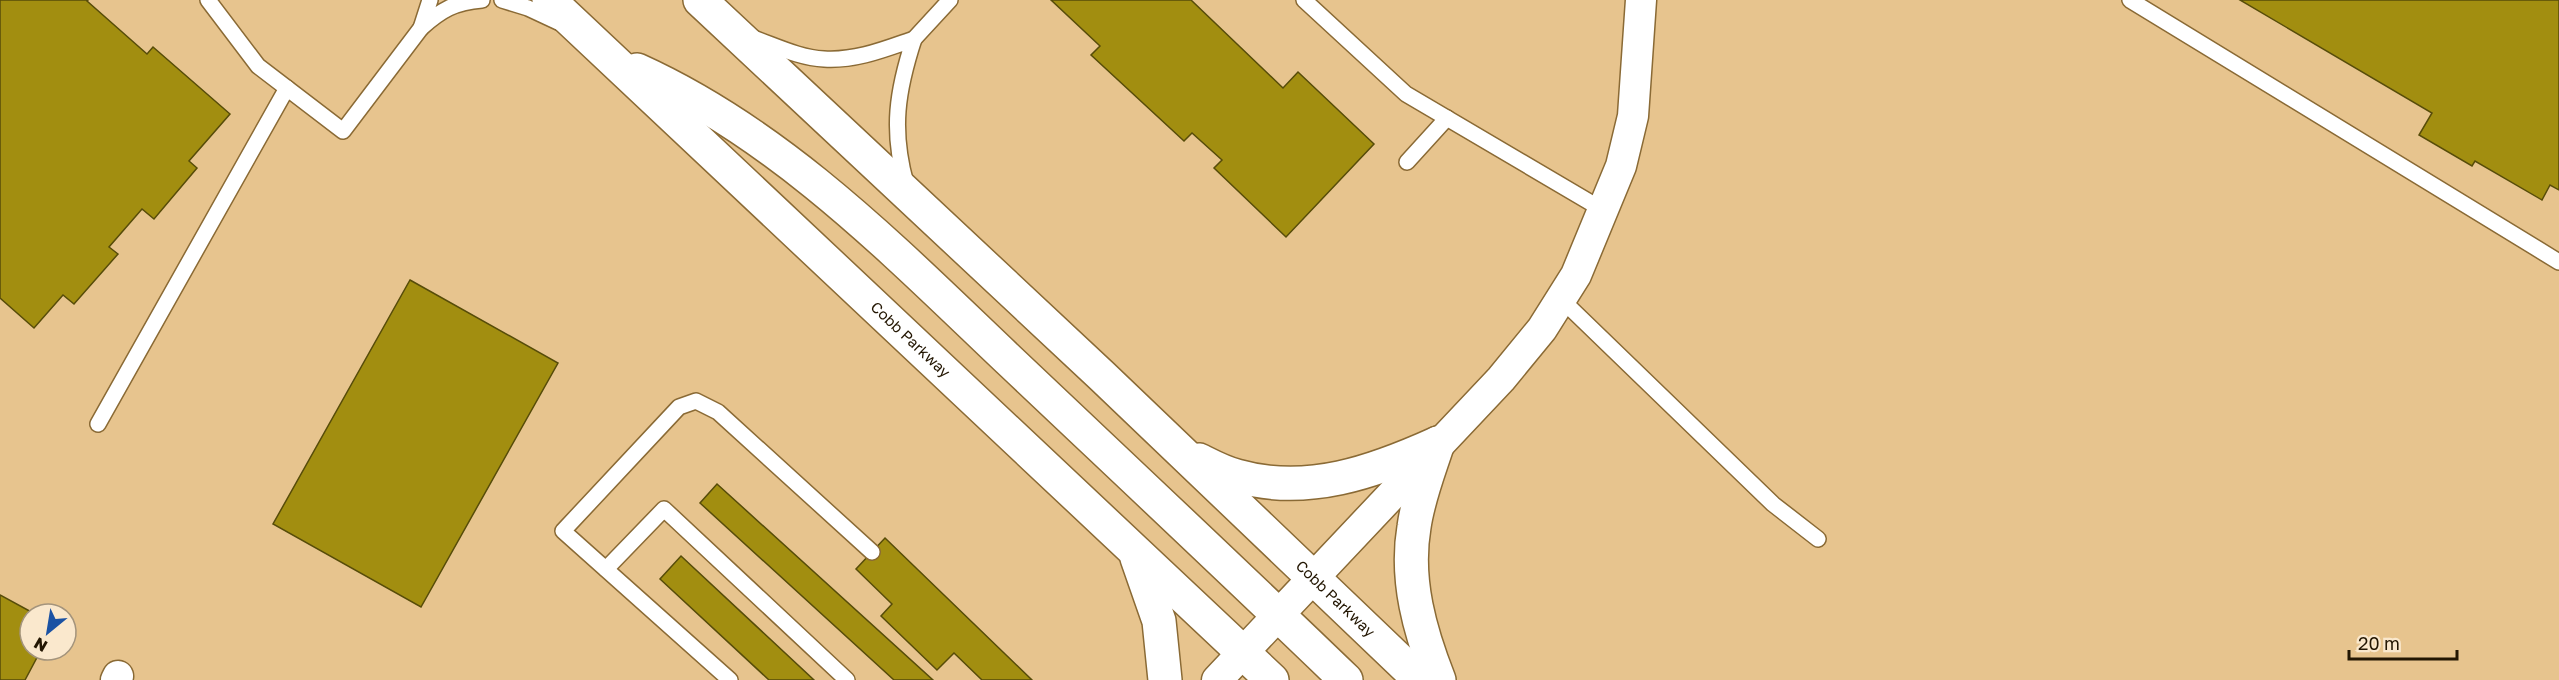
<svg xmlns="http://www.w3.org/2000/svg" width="2559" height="680" font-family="'Golos Text',sans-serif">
	<rect width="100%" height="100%" fill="#e7c48e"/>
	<g fill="#a28e10" stroke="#574c09" stroke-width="1.5">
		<path d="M 0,0 L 88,0 L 87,1 L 147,54 L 153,47 L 230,114 L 189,161 L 197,168 L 154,219 L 142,209 L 109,247 L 118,254 L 74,304 L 63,295 L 34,328 L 0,298 Z"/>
		<path d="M 1051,0 L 1191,0 L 1283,88 L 1298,72 L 1374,144 L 1286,237 L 1214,168 L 1222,160 L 1192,133 L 1184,141 L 1091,55 L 1100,46 Z"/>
		<path d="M 2240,0 L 2559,0 L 2559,190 L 2550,185 L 2542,200 L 2475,161 L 2472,166 L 2419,135 L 2432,113 Z"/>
		<path d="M 410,280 L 558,363 L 421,607 L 273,524 Z"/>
		<path d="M 717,484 L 933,680 L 894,680 L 700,503 Z"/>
		<path d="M 885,538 L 1032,680 L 982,680 L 954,653 L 937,670 L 881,616 L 892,604 L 856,569 Z"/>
		<path d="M 681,556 L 814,680 L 769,680 L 660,579 Z"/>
		<path d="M 0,595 L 35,614 L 30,614 L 30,650 L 41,650 L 25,680 L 0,680 Z"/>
	</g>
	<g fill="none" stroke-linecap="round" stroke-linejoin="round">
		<g stroke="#8a6a35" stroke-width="18">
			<g id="service">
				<path d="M 208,0 L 258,66 L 343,131 L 421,28"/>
				<path d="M 430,0 L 421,28 C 441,10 455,2 482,0"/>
				<path d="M 502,0 L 528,8 L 558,22"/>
				<path d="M 1304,0 L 1406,94 L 1603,210"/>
				<path d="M 2130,0 L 2559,262"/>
				<path d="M 753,38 C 776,46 800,58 824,59 C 856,61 885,49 914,39 C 897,91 891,130 906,184"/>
				<path d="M 914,39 L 950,0"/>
				<path d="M 1407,162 L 1447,118"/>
				<path d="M 1562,300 L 1773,504 L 1818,539"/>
				<path d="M 98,424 L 287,88"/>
				<path d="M 606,569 L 664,509 L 847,680"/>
				<path d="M 730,680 L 563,531 L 679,407 L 696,401 L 718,412 L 872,552"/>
			</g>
		</g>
		<g stroke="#8a6a35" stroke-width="33">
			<g id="minor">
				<path d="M 116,680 L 118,676"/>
				<path d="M 1217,680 L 1501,379 L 1542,329 L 1576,275 L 1621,166 L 1633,116 L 1641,0"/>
			</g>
		</g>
		<g stroke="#8a6a35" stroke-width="36">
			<g id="primary">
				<path id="s1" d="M 549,0 L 1272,680"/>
				<path id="s2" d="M 700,0 L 1102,376 L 1420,680"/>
				<path d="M 637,70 C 783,136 896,253 1011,362 C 1123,468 1235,573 1346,680"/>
				<path d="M 1438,443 C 1429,471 1418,498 1414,527 C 1405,580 1420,632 1439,680"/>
				<path d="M 1199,460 C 1211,466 1224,473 1237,476 C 1307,496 1374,472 1438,443"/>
				<path d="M 1137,558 L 1159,621 L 1165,680"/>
			</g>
		</g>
		<use href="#service" stroke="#fff" stroke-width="15"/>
		<use href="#minor" stroke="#fff" stroke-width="30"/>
		<use href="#primary" stroke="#fff" stroke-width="33"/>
	</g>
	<g text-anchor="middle" stroke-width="5" stroke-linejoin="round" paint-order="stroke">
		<g font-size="15" fill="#231602" stroke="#fae8cd">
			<text dy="5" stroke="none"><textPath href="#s1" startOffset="496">Cobb Parkway</textPath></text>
			<text dy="5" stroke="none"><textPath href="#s2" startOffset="873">Cobb Parkway</textPath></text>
		</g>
	</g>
	<g transform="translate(48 632) rotate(210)"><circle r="28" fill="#fae8cd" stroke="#a4947c" stroke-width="1.5"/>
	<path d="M0-4.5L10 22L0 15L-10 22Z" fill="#1b52a3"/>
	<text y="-9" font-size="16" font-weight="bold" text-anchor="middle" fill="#231602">N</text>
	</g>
	<path d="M2349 650v9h108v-9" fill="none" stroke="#231602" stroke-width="3"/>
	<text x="2358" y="650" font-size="18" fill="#231602" stroke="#fae8cd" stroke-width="4.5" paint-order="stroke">20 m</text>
</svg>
